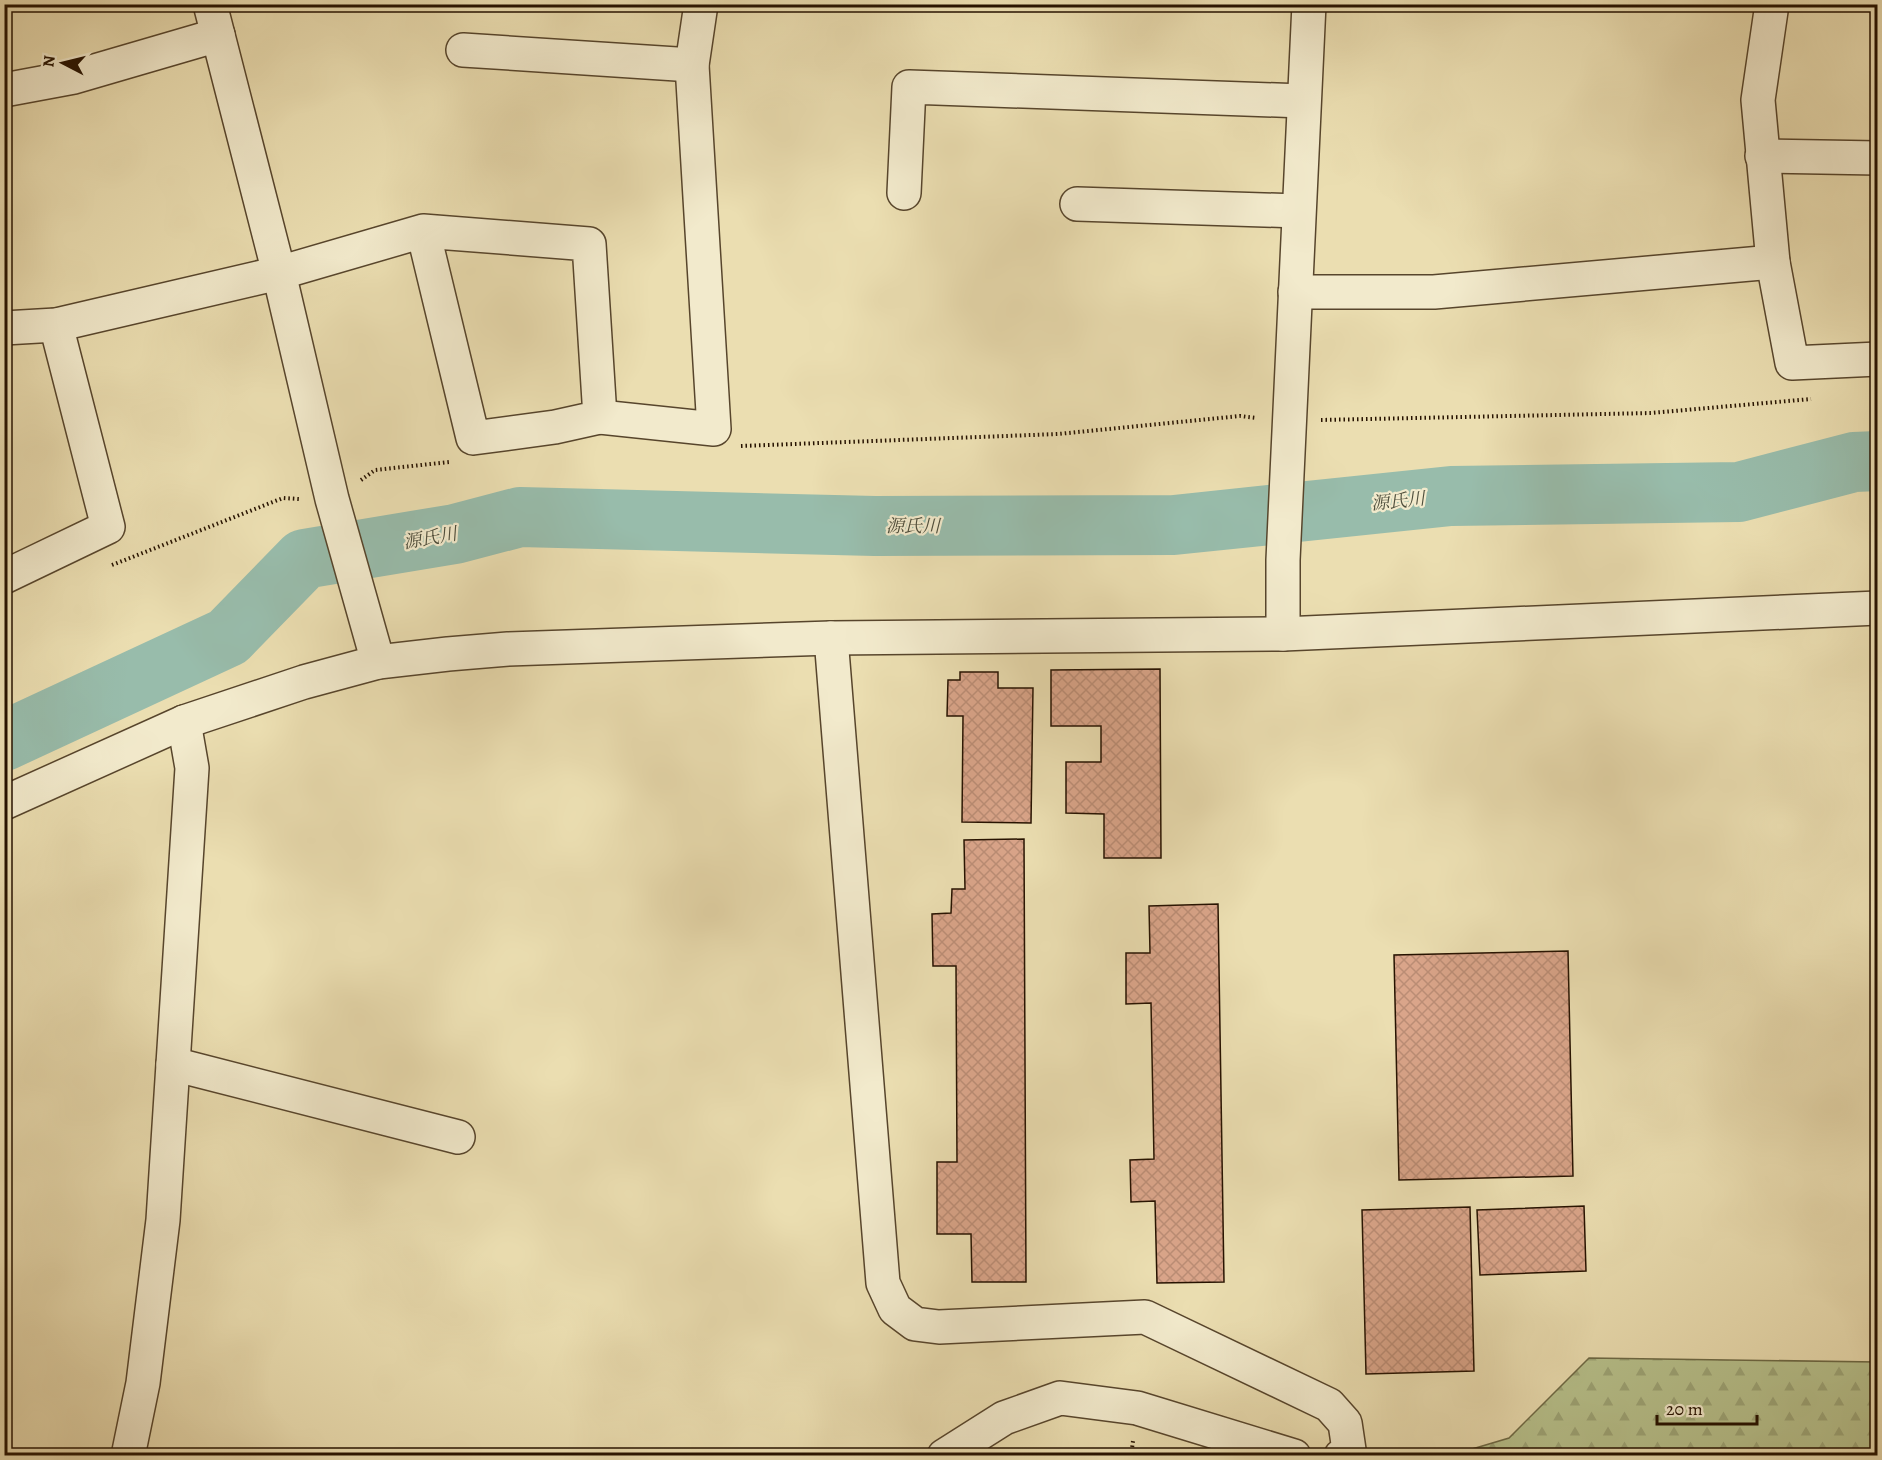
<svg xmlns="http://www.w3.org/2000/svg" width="1882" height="1460" font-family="Alegreya,'Noto Serif JP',serif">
	<defs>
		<pattern id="forest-firs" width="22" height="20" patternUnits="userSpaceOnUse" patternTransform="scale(1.5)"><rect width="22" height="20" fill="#b7c18c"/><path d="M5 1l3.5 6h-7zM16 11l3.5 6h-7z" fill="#9da577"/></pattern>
		<pattern id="building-cross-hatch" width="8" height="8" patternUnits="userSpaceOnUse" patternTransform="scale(1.5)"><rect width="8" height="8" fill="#daa58a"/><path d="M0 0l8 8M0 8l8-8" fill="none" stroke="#bb8d75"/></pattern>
	</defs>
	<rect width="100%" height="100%" fill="#ebdeb1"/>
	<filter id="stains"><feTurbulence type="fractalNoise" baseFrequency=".00333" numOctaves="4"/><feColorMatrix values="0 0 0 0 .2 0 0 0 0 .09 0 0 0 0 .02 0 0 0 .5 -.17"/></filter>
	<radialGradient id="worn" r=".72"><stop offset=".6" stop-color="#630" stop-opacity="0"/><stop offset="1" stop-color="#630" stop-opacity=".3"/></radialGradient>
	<path fill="url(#forest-firs)" stroke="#6e6a46" stroke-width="1.5" d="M 1589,1358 L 1877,1362 L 1877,1455 L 1452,1455 L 1509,1438 Z"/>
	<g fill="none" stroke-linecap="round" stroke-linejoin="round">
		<path stroke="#98bcab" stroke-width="60" d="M 4,741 L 228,637 L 304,559 L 455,534 L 520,517 L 875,526 L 1174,525 L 1451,496 L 1739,492 L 1854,462 L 1878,461"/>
	</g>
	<g fill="url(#building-cross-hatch)" stroke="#261200" stroke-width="1.5">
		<path d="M 1160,669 L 1161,858 L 1104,858 L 1104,814 L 1066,813 L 1066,762 L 1101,762 L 1101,726 L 1051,726 L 1051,670 Z"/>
		<path d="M 960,672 L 998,672 L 998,688 L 1033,688 L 1031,823 L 962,822 L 963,716 L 947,716 L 948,680 L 960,680 Z"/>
		<path d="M 1024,839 L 1026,1282 L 972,1282 L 971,1234 L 937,1234 L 937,1162 L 957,1162 L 956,966 L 933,966 L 932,914 L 951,913 L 952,889 L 965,889 L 964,840 Z"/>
		<path d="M 1218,904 L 1224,1282 L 1157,1283 L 1155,1201 L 1131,1202 L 1130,1160 L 1154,1159 L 1151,1003 L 1126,1004 L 1126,953 L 1150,953 L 1149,906 Z"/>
		<path d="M 1568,951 L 1573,1176 L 1399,1180 L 1394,955 Z"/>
		<path d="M 1584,1206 L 1586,1271 L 1480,1275 L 1477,1210 Z"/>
		<path d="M 1470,1207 L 1474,1371 L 1366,1374 L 1362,1210 Z"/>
	</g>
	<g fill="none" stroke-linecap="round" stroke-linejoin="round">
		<g stroke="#57452c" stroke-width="36">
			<g id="minor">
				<path d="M 210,4 L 279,273 L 332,499 L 378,662"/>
				<path d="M 1772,4 L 1758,100 L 1773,262 L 1792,363 L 1878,359"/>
				<path d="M 463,50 L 692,65"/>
				<path d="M 4,90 L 74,77 L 218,35"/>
				<path d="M 1762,156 L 1878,158"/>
				<path d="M 904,193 L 909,87 L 1303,101"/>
				<path d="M 1077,204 L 1298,211"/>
				<path d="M 1295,292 L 1434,292 L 1773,262"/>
				<path d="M 4,328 L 56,325 L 279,273 L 423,231 L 589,244 L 600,417 L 555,427 L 473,438 L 423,231"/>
				<path d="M 600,417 L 714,429 L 692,65 L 701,4"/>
				<path d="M 4,577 L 108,527 L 56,325"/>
				<path d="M 1283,634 L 1283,560 L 1309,4"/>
				<path d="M 831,638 L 883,1283 L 895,1309 L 915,1324 L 939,1327 L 1145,1317 L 1329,1405 L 1345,1423 L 1349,1450 L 1341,1456"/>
				<path d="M 4,803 L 184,722 L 304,682 L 378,662 L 448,654 L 508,649 L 831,638 L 1283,634 L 1878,608"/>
				<path d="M 173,1064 L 458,1137"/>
				<path d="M 128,1456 L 143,1383 L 163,1220 L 192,768 L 184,722"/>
				<path d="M 944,1456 L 1004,1418 L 1060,1398 L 1137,1408 L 1294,1456"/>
			</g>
		</g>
		<g stroke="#261200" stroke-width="4" stroke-dasharray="1.5 3" stroke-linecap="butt">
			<path d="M 1321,420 L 1651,413 L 1811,399"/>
			<path d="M 741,446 L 1058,434 L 1240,416 L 1257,418"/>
			<path d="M 361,480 L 375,470 L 449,462"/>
			<path d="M 112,565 L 283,498 L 299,499"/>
			<path d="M 1131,1456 L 1133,1441"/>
		</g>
		<use href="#minor" stroke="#f2eacc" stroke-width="33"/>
	</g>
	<g text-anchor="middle" stroke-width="4.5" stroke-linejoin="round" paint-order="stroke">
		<g font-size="18" font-style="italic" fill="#4e4e3c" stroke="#f2eacc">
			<text transform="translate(1398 501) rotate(-6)" y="6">源氏川</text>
			<text x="913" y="532">源氏川</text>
			<text transform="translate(430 538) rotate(-10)" y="6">源氏川</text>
		</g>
	</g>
	<rect width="1882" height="1460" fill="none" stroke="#ebdeb1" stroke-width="24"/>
	<rect x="6" y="6" width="1870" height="1448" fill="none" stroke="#261200" stroke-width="3"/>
	<rect x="12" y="12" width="1858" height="1436" fill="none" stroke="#261200" stroke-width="1.5"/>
	<g transform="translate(63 63) rotate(277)" stroke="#f2eacc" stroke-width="4.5" paint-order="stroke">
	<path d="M0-4.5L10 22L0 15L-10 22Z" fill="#261200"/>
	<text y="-9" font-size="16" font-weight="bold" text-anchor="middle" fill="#261200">N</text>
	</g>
	<path d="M1657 1415v9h100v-9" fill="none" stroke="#261200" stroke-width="3"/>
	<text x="1666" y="1415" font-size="18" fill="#261200" stroke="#f2eacc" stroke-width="4.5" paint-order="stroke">20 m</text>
	<rect width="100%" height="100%" filter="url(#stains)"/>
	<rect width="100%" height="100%" fill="url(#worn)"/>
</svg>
